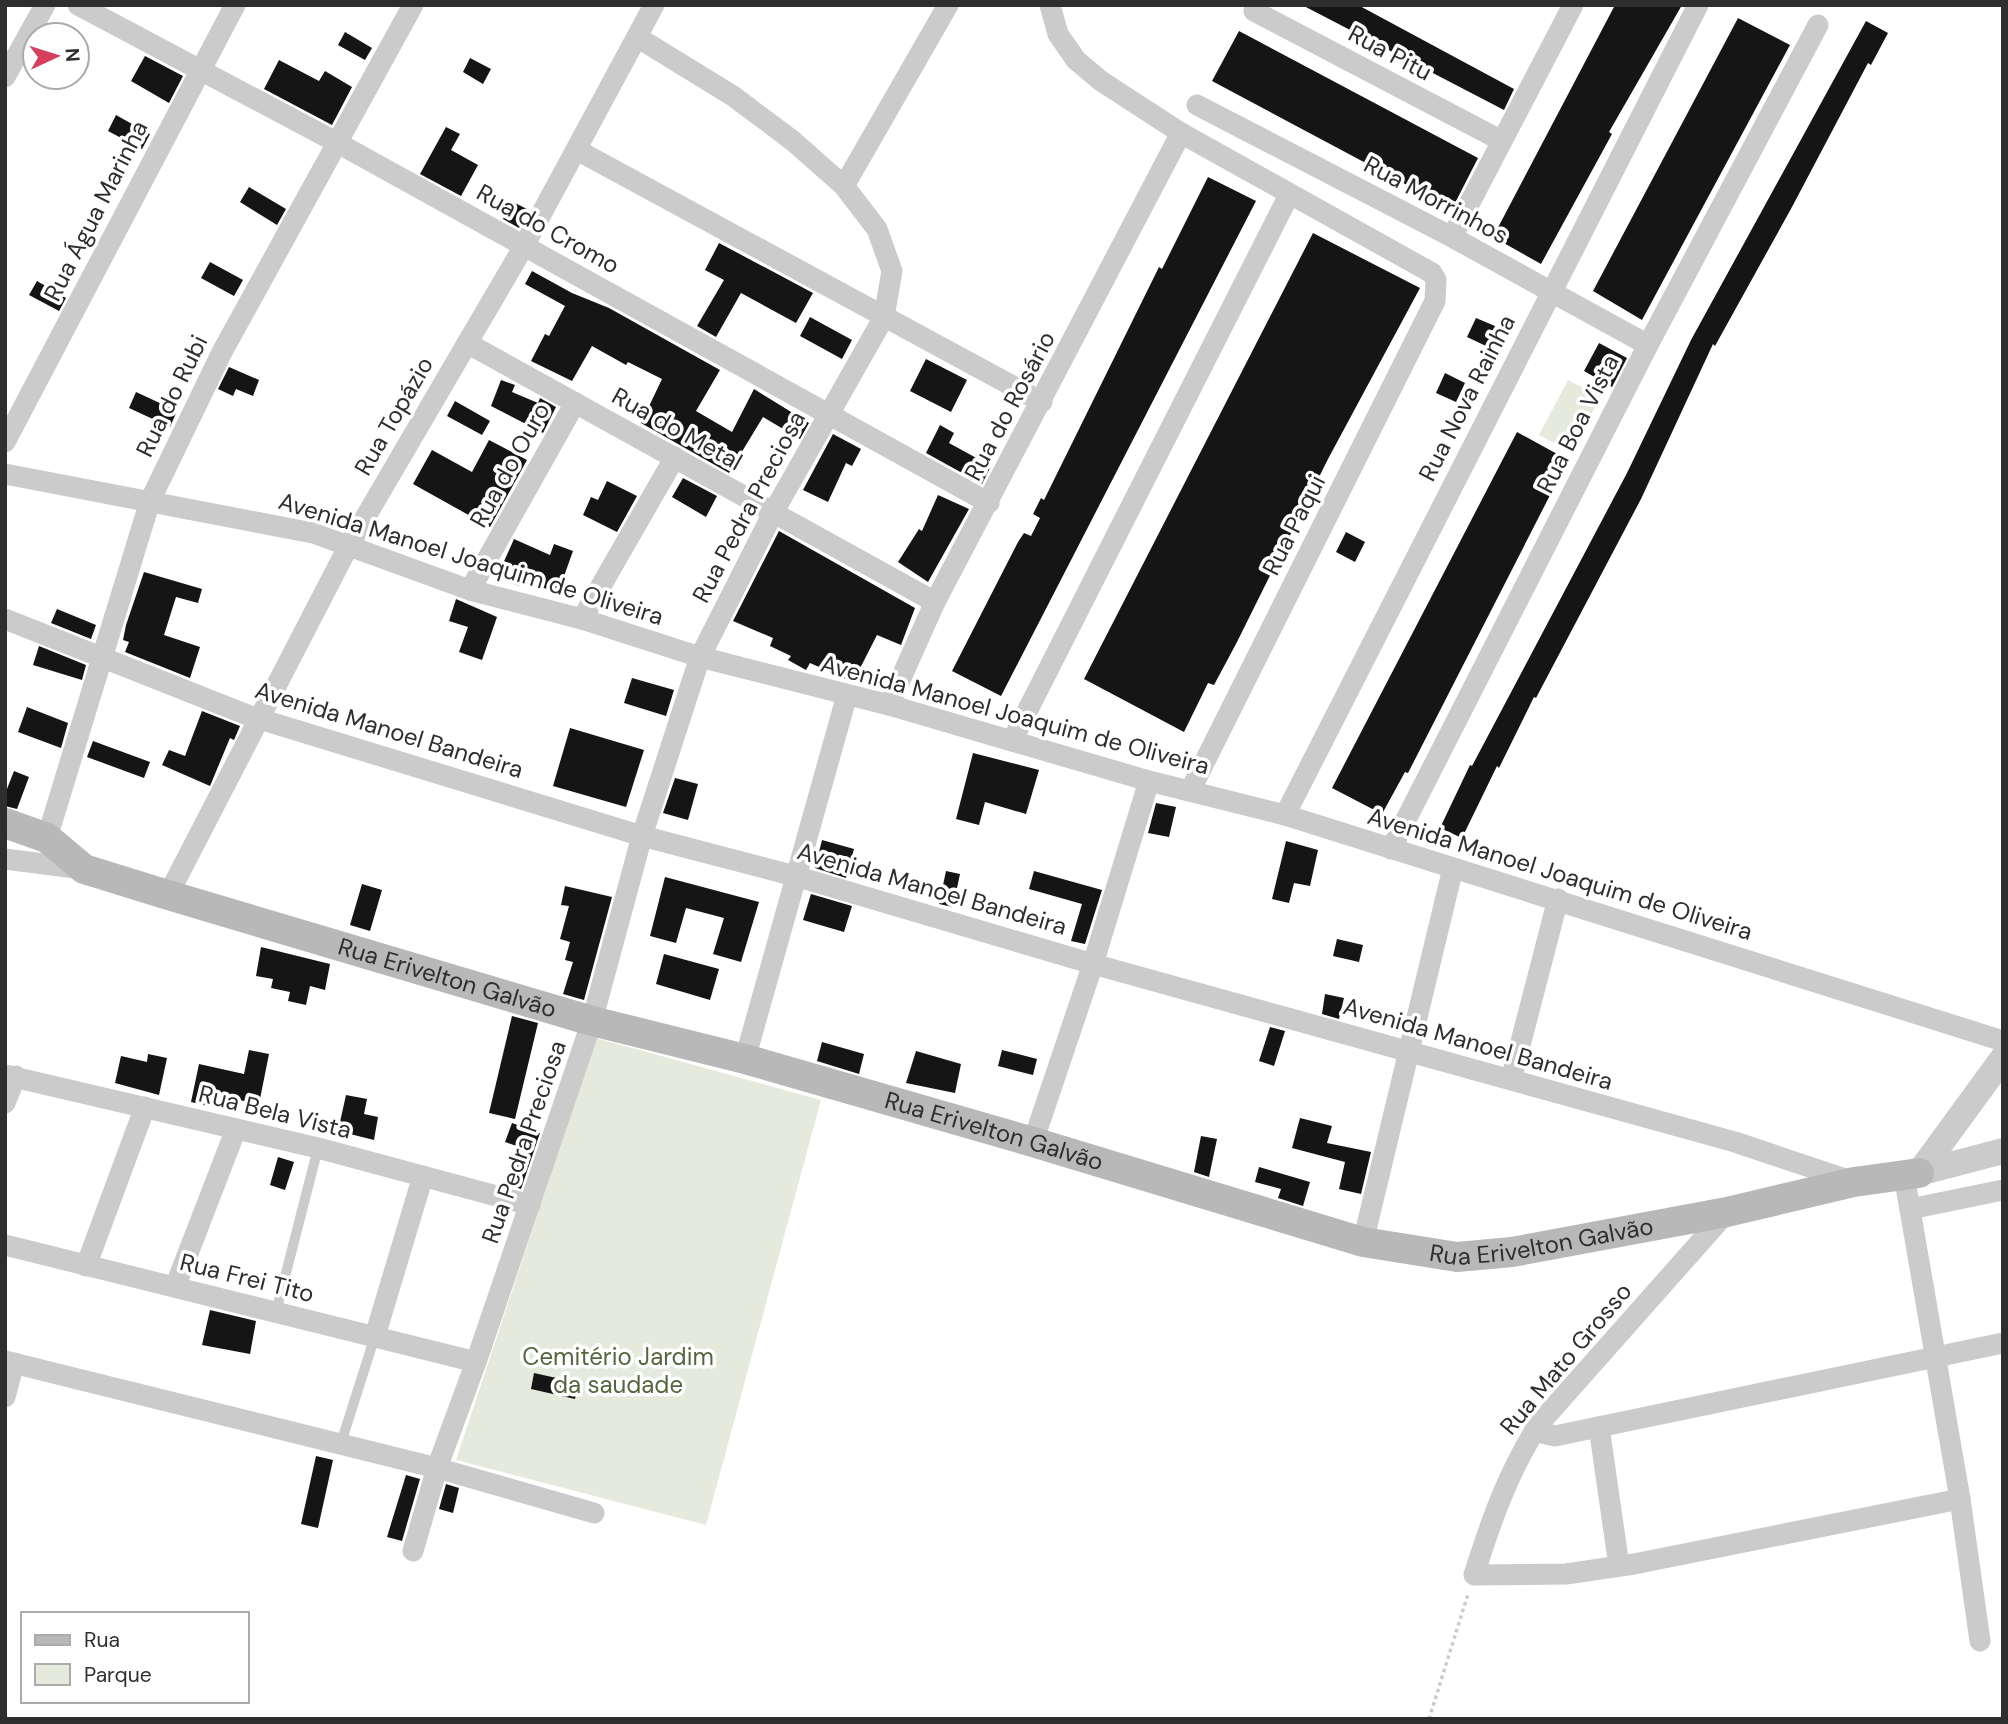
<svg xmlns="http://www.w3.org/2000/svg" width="2008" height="1724" font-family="'DM Sans',sans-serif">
	<rect width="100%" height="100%" fill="#fff"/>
	<g fill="#e5eadd">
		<path d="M 1568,380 L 1600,397 L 1572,452 L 1539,435 Z"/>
		<path d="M 596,1038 L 821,1100 L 706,1525 L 456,1460 Z"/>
	</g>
	<g fill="#151515">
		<path d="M 1302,5 L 1358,5 L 1514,89 L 1504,110 Z"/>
		<path d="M 1615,5 L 1682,5 L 1609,132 L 1612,134 L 1541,264 L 1493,237 Z"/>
		<path d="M 1738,18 L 1790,45 L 1642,320 L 1593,291 Z"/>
		<path d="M 1866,21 L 1888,33 L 1871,65 L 1868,63 L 1792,207 L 1715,346 L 1713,344 L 1641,499 L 1536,698 L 1534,697 L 1499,768 L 1497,766 L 1462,838 L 1440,828 L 1470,765 L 1472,766 L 1627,473 L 1691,340 Z"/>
		<path d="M 1239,31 L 1478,158 L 1452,209 L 1212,81 Z"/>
		<path d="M 345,32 L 372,48 L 365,60 L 338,45 Z"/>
		<path d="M 145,56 L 183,76 L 169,103 L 131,81 Z"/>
		<path d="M 470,58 L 491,69 L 483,84 L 463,72 Z"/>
		<path d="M 279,60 L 319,81 L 325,71 L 352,87 L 332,125 L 264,89 Z"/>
		<path d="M 116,115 L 150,134 L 142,149 L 108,131 Z"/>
		<path d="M 446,127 L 460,134 L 451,150 L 478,165 L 461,196 L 420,174 Z"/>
		<path d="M 1208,177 L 1256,201 L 1001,696 L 952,671 L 1018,542 L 1024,533 L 1031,536 L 1040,518 L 1033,514 L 1041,498 L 1044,500 L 1159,267 L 1162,269 Z"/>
		<path d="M 249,187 L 286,209 L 277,225 L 240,202 Z"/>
		<path d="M 511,201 L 529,210 L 519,228 L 503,219 Z"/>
		<path d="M 1313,233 L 1420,288 L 1328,459 L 1237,642 L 1214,685 L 1208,683 L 1184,732 L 1084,679 Z"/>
		<path d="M 719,243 L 813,293 L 796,323 L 741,293 L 716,337 L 697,326 L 724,280 L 705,270 Z"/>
		<path d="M 210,262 L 243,280 L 234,296 L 201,278 Z"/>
		<path d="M 532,271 L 572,293 L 609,308 L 720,370 L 696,411 L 732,432 L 754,389 L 809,423 L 800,439 L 763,417 L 729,473 L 641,423 L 662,379 L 628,362 L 626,365 L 592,346 L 572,381 L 531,361 L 545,334 L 549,336 L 565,306 L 525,284 Z"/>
		<path d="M 37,281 L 66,298 L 59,311 L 29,295 Z"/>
		<path d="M 810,317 L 852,340 L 842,359 L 800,336 Z"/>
		<path d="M 1476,318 L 1495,326 L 1486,346 L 1467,337 Z"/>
		<path d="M 1599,343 L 1627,358 L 1612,387 L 1584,371 Z"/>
		<path d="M 926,359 L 967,380 L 951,412 L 910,391 Z"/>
		<path d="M 229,367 L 259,380 L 253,396 L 236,389 L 233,396 L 218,389 Z"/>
		<path d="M 1445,373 L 1465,383 L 1456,402 L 1436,393 Z"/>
		<path d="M 501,380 L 515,385 L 512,392 L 538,403 L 540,398 L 556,407 L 543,433 L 491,406 Z"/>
		<path d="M 136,392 L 177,411 L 170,427 L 129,408 Z"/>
		<path d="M 455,401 L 490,421 L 482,435 L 447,416 Z"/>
		<path d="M 940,425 L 954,433 L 949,443 L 991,466 L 982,484 L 926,453 Z"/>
		<path d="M 1517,432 L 1568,460 L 1408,773 L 1405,772 L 1382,814 L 1332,788 Z"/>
		<path d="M 833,434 L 861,449 L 852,466 L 846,463 L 828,502 L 803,490 Z"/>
		<path d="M 489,440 L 527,460 L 490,527 L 413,484 L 432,450 L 472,472 Z"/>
		<path d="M 683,478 L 717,496 L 706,517 L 672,497 Z"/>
		<path d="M 607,481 L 637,496 L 617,532 L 583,515 L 591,497 L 598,500 Z"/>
		<path d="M 938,495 L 969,509 L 928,582 L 898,562 L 919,529 L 922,531 Z"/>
		<path d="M 779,531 L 915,608 L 901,645 L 877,635 L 853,682 L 810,663 L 806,670 L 788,660 L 791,656 L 770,646 L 773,638 L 733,621 Z"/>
		<path d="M 1346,532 L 1365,542 L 1355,562 L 1336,552 Z"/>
		<path d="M 514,539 L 550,555 L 554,544 L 573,551 L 558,593 L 522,580 L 519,586 L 497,577 Z"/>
		<path d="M 144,572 L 202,589 L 198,603 L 176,597 L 164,635 L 200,647 L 190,678 L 125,652 L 129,642 L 123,640 L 126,625 Z"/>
		<path d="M 456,599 L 497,617 L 482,660 L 459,652 L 468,627 L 449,621 Z"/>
		<path d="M 57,609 L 96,625 L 91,639 L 51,623 Z"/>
		<path d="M 39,646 L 86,665 L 82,680 L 33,665 Z"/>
		<path d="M 632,678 L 674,690 L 666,716 L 624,703 Z"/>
		<path d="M 27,707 L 68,723 L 61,748 L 18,732 Z"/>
		<path d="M 202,711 L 240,726 L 234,740 L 230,738 L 210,786 L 162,765 L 169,750 L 185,756 Z"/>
		<path d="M 570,728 L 644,750 L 626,807 L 553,786 Z"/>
		<path d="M 93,741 L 150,762 L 144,778 L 87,757 Z"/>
		<path d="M 973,753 L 1039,770 L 1026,814 L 985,802 L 979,825 L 956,819 Z"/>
		<path d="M 14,771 L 29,777 L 17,809 L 5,806 L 5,794 Z"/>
		<path d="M 675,778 L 698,784 L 688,820 L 663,813 Z"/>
		<path d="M 1156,803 L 1176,807 L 1169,837 L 1148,833 Z"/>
		<path d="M 822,840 L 854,849 L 846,878 L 815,868 Z"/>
		<path d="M 1286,841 L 1318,850 L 1310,886 L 1294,883 L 1289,903 L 1272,899 Z"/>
		<path d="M 946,871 L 960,874 L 953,907 L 939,904 Z"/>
		<path d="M 1034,871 L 1102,890 L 1085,944 L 1071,941 L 1082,904 L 1029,889 Z"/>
		<path d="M 665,877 L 759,902 L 741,962 L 713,954 L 724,918 L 686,908 L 676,943 L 650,936 Z"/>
		<path d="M 362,884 L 382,890 L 370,931 L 350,925 Z"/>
		<path d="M 565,886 L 612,897 L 584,1000 L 563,994 L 573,962 L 565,960 L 570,942 L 560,939 L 569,906 L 561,905 Z"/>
		<path d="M 811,894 L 852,906 L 844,932 L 803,920 Z"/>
		<path d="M 1337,939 L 1363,945 L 1359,962 L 1333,956 Z"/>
		<path d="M 261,947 L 330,964 L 325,990 L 310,986 L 306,1005 L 288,1001 L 290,992 L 271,988 L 273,979 L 256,976 Z"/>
		<path d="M 664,954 L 719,969 L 710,1000 L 656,984 Z"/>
		<path d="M 1325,994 L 1344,998 L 1339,1019 L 1322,1014 Z"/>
		<path d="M 512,1016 L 538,1023 L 515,1119 L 489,1113 Z"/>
		<path d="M 1270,1027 L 1285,1031 L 1274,1066 L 1259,1061 Z"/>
		<path d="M 822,1042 L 864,1054 L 859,1074 L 817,1061 Z"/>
		<path d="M 249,1050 L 269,1054 L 259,1104 L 215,1095 L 212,1107 L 191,1102 L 199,1064 L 244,1074 Z"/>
		<path d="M 1002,1050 L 1037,1059 L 1033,1075 L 998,1066 Z"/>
		<path d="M 916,1051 L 961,1064 L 955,1093 L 906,1083 Z"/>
		<path d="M 148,1054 L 167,1058 L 159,1095 L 115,1083 L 121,1056 L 147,1062 Z"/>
		<path d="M 346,1095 L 367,1099 L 364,1114 L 378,1117 L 374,1140 L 338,1131 Z"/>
		<path d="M 1300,1118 L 1332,1126 L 1327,1143 L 1371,1152 L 1361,1194 L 1339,1189 L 1345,1162 L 1292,1148 Z"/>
		<path d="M 512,1123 L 540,1133 L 521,1189 L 511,1186 L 522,1148 L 505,1142 Z"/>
		<path d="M 1201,1136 L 1217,1139 L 1209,1177 L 1194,1172 Z"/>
		<path d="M 278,1157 L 294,1162 L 285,1190 L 270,1185 Z"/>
		<path d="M 1259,1167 L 1310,1182 L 1303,1206 L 1278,1198 L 1281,1189 L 1255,1182 Z"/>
		<path d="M 210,1310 L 256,1321 L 250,1354 L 202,1345 Z"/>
		<path d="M 534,1373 L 579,1383 L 575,1399 L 531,1389 Z"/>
		<path d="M 316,1456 L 333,1460 L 318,1528 L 301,1524 Z"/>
		<path d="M 406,1475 L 420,1479 L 402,1541 L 387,1537 Z"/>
		<path d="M 446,1484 L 459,1488 L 453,1513 L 439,1509 Z"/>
	</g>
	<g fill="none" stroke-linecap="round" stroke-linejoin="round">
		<path stroke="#cbcbcb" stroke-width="3.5" stroke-dasharray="3.5 3.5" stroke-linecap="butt" d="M 1429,1719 L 1468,1594"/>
		<g stroke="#cbcbcb" stroke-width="10">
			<path d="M 276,1312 L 318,1148"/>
			<path d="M 341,1443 L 375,1336"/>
		</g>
		<g stroke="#cbcbcb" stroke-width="21">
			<path d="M 78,5 L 336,142 L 989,503"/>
			<path d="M 1050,5 L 1058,34 L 1076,60 L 1101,81 L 1181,133 L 1432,273 L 1436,280 L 1435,301 L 1190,791"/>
			<path d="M 1254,11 L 1502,141"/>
			<path d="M 5,77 L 45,5"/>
			<path d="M 1197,105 L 1452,237 L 1648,345"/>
			<path d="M 577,150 L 1042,402"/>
			<path d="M 844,186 L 948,5"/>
			<path d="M 1452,237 L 1573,5"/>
			<path d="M 467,343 L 935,602"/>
			<path d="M 5,442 L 235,5"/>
			<path d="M 5,474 L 313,533 L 470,590 L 582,619 L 700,657 L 889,705 L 1149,781 L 1285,815 L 2003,1041"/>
			<path d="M 470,590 L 575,403"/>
			<path d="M 5,619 L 250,716 L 642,836 L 795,876 L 1093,964 L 1735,1142 L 1854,1182"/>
			<path d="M 582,619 L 675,457"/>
			<path d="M 889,705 L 935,602 L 1181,133"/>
			<path d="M 1012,741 L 1289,195"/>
			<path d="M 1285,815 L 1698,5"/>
			<path d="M 47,838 L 150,501 L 222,352 L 413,5"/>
			<path d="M 1391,849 L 1648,345 L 1818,25"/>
			<path d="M 5,859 L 83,869"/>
			<path d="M 168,895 L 348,547 L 524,246 L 654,5"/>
			<path d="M 745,1059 L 847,695"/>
			<path d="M 5,1075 L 318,1148 L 530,1205"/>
			<path d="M 1511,1080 L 1558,899"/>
			<path d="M 5,1103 L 16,1076"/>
			<path d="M 1033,1142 L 1093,964 L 1149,781"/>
			<path d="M 1904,1175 L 1960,1499 L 1980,1641"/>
			<path d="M 1910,1209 L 2003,1190"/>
			<path d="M 1727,1212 L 1539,1424 C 1508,1472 1491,1521 1474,1575 L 1566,1574 L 1634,1564 L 1960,1499"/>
			<path d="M 1363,1242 L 1453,868"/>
			<path d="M 5,1245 L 476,1362"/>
			<path d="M 86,1266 L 145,1107"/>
			<path d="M 175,1287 L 236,1129"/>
			<path d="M 375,1336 L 423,1176"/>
			<path d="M 5,1361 L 437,1468 L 594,1513"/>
			<path d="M 5,1397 L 14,1363"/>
			<path d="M 1599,1427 L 1619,1566"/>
			<path d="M 1534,1431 L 1555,1436 L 2003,1343"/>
			<path d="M 413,1551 L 437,1468 L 476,1362 L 592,1021 L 642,836 L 700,657 L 773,513 L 884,317 L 892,271 L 877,229 L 844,186 L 793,141 L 733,96 L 637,37"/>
		</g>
		<g stroke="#cbcbcb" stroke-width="26">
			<path d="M 1919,1173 L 2003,1058"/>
			<path d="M 1919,1173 L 2003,1151"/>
		</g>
		<path stroke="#b8b8b8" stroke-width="30" id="s1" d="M 5,823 L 47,838 L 84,869 L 168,895 L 592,1021 L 745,1059 L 1033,1142 L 1363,1242 L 1457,1257 L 1512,1252 L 1727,1212 L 1854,1182 L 1919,1173"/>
	</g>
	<g text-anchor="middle" stroke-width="7" stroke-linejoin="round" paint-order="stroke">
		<g font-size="24" fill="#2e2e2e" stroke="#fff">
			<text transform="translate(1390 53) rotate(28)" y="8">Rua Pitu</text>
			<text transform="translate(1436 200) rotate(28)" y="8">Rua Morrinhos</text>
			<text transform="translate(96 211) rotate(-63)" y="8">Rua Água Marinha</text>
			<text transform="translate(548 229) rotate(29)" y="8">Rua do Cromo</text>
			<text transform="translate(172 396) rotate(-64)" y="8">Rua do Rubi</text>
			<text transform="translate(1467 398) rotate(-63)" y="8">Rua Nova Rainha</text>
			<text transform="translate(1010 406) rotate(-62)" y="8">Rua do Rosário</text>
			<text transform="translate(394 416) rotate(-60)" y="8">Rua Topázio</text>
			<text transform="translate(1578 424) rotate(-63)" y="8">Rua Boa Vista</text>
			<text transform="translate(677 429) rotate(29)" y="8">Rua do Metal</text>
			<text transform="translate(510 465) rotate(-61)" y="8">Rua do Ouro</text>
			<text transform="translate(749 507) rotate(-62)" y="8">Rua Pedra Preciosa</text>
			<text transform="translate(1294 525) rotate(-63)" y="8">Rua Paqui</text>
			<text transform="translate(471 559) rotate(17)" y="8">Avenida Manoel Joaquim de Oliveira</text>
			<text transform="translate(1015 715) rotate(15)" y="8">Avenida Manoel Joaquim de Oliveira</text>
			<text transform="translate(389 730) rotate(17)" y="8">Avenida Manoel Bandeira</text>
			<text transform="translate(1560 874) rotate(17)" y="8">Avenida Manoel Joaquim de Oliveira</text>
			<text transform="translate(932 889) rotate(16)" y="8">Avenida Manoel Bandeira</text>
			<text dy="8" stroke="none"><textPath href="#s1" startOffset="472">Rua Erivelton Galvão</textPath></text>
			<text transform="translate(1478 1044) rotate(16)" y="8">Avenida Manoel Bandeira</text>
			<text transform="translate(275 1112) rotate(14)" y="8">Rua Bela Vista</text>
			<text dy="8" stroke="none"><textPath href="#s1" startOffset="1040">Rua Erivelton Galvão</textPath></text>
			<text transform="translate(524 1142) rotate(-71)" y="8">Rua Pedra Preciosa</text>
			<text dy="8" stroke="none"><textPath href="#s1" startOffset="1606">Rua Erivelton Galvão</textPath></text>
			<text transform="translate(247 1278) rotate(14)" y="8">Rua Frei Tito</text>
			<text transform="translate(1566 1359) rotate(-50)" y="8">Rua Mato Grosso</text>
		</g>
		<g font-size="24" fill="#55653f" stroke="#fff">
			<text x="618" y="1365">Cemitério Jardim<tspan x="618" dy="28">da saudade</tspan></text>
		</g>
	</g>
	<rect width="2008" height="1724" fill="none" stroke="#2e2e2e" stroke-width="14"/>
	<rect x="21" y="1612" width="228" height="91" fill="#ffffff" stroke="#ababab" stroke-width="2"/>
	<rect x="35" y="1635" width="35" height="10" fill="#b8b8b8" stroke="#ababab" stroke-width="2"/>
	<text x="84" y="1647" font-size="21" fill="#2e2e2e">Rua</text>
	<rect x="35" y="1664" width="35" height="21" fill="#e5eadd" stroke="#ababab" stroke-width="2"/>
	<text x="84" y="1682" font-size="21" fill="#2e2e2e">Parque</text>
	<g transform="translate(56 56) rotate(86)"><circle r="33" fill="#ffffff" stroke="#ababab" stroke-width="2"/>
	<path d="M0-5L12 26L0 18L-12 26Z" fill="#d53f5b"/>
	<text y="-10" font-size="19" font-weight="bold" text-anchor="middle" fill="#2e2e2e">N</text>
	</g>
</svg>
